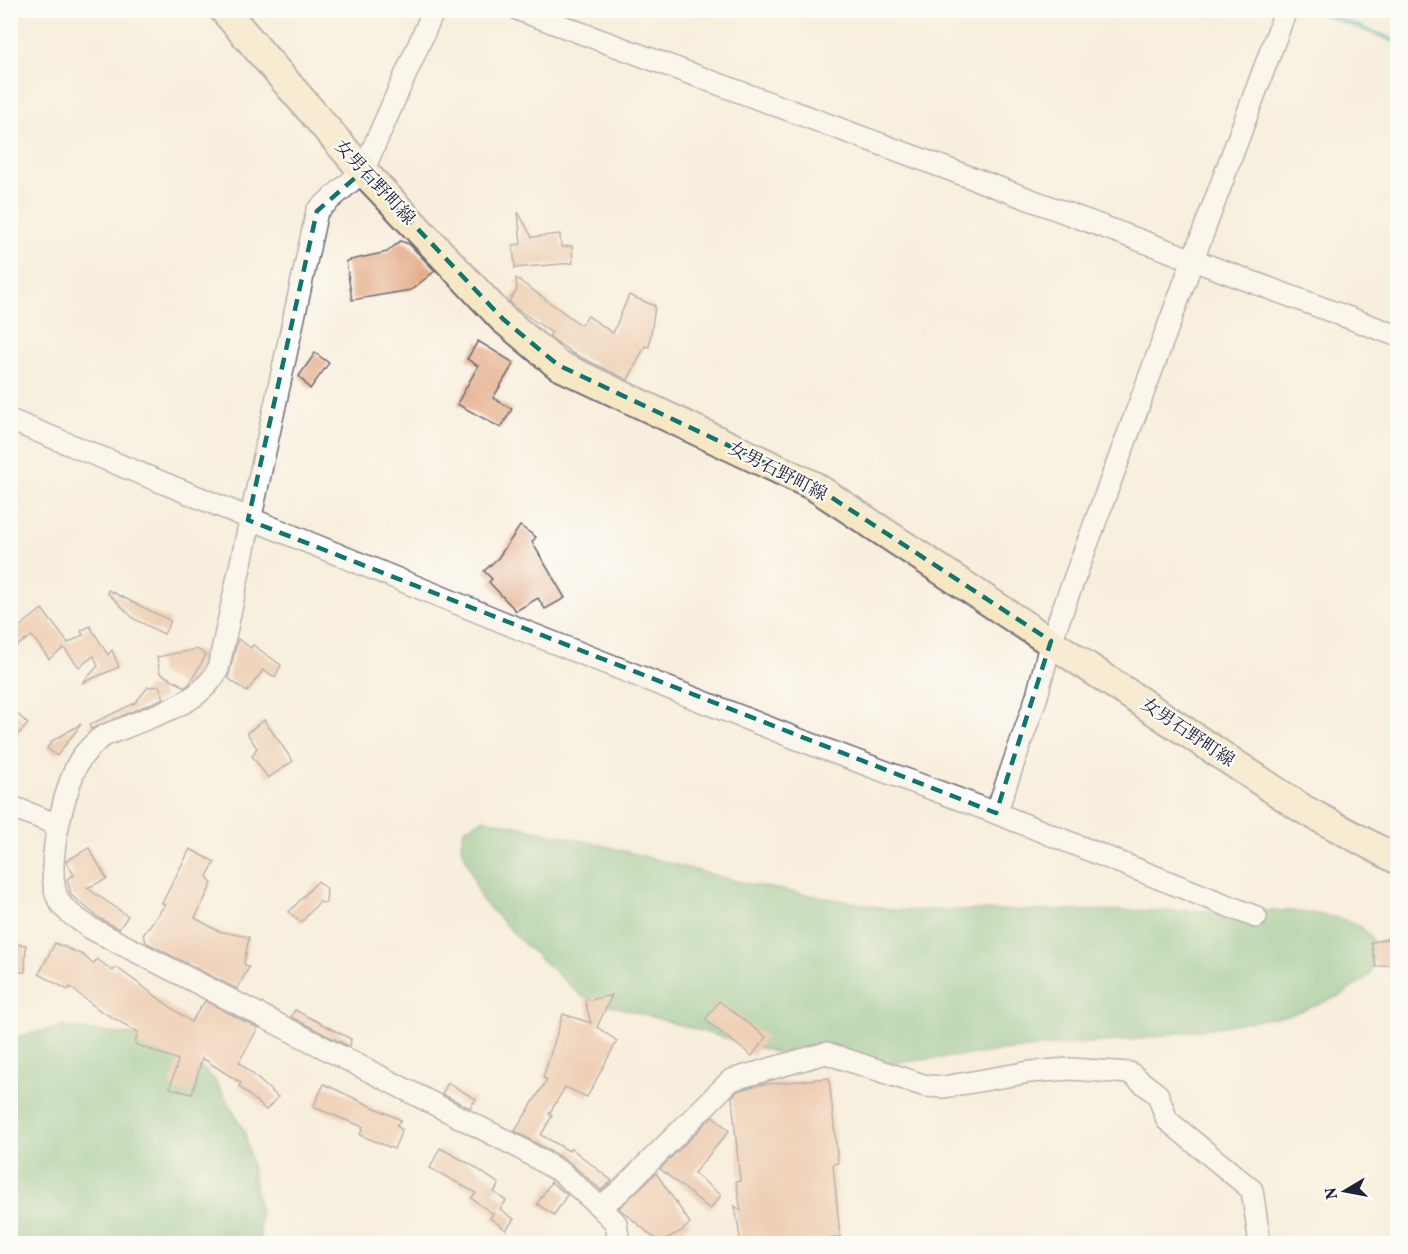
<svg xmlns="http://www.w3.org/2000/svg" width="1408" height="1254" font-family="Vollkorn,'Noto Serif JP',serif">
	<rect width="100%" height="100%" fill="#fdfcf7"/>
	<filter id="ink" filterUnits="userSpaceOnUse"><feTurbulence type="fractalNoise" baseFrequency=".0167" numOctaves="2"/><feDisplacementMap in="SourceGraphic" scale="12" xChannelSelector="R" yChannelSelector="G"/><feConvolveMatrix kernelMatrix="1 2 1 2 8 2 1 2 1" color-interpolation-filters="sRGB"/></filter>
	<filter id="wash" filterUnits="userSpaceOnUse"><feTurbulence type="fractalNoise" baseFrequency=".008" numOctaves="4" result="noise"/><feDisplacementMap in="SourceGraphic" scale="24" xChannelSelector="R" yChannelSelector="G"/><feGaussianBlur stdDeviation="1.35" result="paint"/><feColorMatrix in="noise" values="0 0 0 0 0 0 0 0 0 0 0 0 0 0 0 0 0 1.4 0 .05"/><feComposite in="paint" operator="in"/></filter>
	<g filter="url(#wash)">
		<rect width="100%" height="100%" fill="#f8eedd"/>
		<g fill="#78bc80" stroke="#4d6f5e" stroke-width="1.5">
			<path d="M 484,819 L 598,844 L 748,884 L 896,910 L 1291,911 C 1315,915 1368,915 1374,946 C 1375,954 1371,967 1370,975 L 1342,995 L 1290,1015 L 1141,1039 L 1028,1048 L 887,1064 L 788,1056 L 583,997 L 522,942 L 481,899 L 461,845 L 464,829 Z"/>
			<path d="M 62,1027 L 173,1040 L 214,1079 L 245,1132 L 260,1211 L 260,1243 L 11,1244 L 11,1038 Z"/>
		</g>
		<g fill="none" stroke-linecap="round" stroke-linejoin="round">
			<path stroke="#3eadbb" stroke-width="5" d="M 1314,10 L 1398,42"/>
		</g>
		<g id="blocks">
			<g fill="#e4ac88">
				<path d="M 518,212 L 532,237 L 560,234 L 561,247 L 572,246 L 573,263 L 515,268 L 513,245 L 521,244 Z"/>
				<path d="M 400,241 L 409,244 L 435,271 L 411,290 L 352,300 L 346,261 L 387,252 Z"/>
				<path d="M 516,278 L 581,325 L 588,316 L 613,333 L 629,295 L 655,306 L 649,347 L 645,346 L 628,380 L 572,353 L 549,336 L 552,333 L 514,307 L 509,301 L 517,290 Z"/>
				<path d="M 478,341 L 514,363 L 493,398 L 512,409 L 501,428 L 457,404 L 478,366 L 467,359 Z"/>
				<path d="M 315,353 L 329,363 L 310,389 L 299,376 Z"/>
				<path d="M 520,526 L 536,537 L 532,542 L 565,598 L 545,609 L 538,598 L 516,611 L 489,582 L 492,579 L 484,571 L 498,558 Z"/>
				<path d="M 108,590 L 171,621 L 164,634 L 134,619 L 107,592 Z"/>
				<path d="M 42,609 L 68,643 L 83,635 L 81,631 L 90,626 L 108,655 L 112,650 L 119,667 L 82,683 L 98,666 L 94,656 L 79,667 L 64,648 L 49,659 L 32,636 L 10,650 L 10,634 Z"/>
				<path d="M 238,639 L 251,648 L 253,645 L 281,665 L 275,677 L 263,670 L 247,692 L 228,678 Z"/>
				<path d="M 197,649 L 206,655 L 190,683 L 185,687 L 160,673 L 157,657 Z"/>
				<path d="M 159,686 L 164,698 L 91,729 L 89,725 L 135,703 L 148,687 Z"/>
				<path d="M 10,707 L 28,724 L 10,742 Z"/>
				<path d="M 264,720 L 293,761 L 268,778 L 252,756 L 257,748 L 247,733 Z"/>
				<path d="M 81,724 L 57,756 L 47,748 L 52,741 Z"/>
				<path d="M 89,848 L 107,879 L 87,888 L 128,916 L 119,929 L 99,918 L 71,895 L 67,879 L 74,875 L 66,861 Z"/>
				<path d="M 190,849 L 215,862 L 207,876 L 212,884 L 195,918 L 218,931 L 249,937 L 244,964 L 249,967 L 237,989 L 147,943 L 143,935 L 165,905 L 162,903 Z"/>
				<path d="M 318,881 L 327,889 L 326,903 L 319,902 L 301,923 L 289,912 Z"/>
				<path d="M 1398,937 L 1398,963 L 1376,967 L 1371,942 Z"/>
				<path d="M 55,943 L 83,955 L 93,964 L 97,959 L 113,971 L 116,967 L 191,1022 L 205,1001 L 258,1028 L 239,1062 L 278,1097 L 266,1110 L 239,1086 L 241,1083 L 202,1058 L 192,1094 L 170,1088 L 178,1060 L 135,1044 L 138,1032 L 99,1010 L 70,987 L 68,990 L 39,974 Z"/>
				<path d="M 10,944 L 26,945 L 25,972 L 10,972 Z"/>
				<path d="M 612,995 L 597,1027 L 617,1041 L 587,1097 L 565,1087 L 549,1114 L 552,1116 L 541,1135 L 569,1151 L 571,1148 L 612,1181 L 601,1190 L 569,1162 L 515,1131 L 547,1080 L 543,1078 L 563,1014 L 591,1023 L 585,1001 Z"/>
				<path d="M 719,1001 L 766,1037 L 752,1056 L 705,1020 Z"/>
				<path d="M 295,1010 L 351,1039 L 350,1047 L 291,1017 Z"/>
				<path d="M 829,1078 L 838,1163 L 833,1164 L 840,1237 L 799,1244 L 741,1244 L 735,1206 L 741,1211 L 736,1181 L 740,1181 L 732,1097 L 738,1091 L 758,1085 Z"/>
				<path d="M 448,1083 L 476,1099 L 470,1108 L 442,1094 Z"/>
				<path d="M 324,1084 L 401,1120 L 396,1125 L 402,1130 L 394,1149 L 360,1135 L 363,1127 L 313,1107 Z"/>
				<path d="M 713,1116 L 729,1131 L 694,1173 L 721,1195 L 710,1209 L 660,1169 Z"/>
				<path d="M 440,1148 L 470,1164 L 499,1184 L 494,1192 L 506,1201 L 500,1209 L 514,1219 L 506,1230 L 490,1218 L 493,1214 L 471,1198 L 476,1193 L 430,1168 Z"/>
				<path d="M 656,1173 L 690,1223 L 682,1231 L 659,1242 L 619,1208 Z"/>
				<path d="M 551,1182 L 567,1195 L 554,1215 L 537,1204 Z"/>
			</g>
		</g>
	</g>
	<g filter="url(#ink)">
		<use href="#blocks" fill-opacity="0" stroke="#6d6974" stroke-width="1.5"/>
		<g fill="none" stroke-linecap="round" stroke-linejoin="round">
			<g stroke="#6d6974" stroke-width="24">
				<g id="street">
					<path d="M 434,10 L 363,171 L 317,211 L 218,669 C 201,704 158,713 124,728 C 116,731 106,734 99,739 C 90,747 81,756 76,767 C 63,798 43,870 59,901 C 65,912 80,920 90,928 L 516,1146 L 562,1173 L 600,1207 L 616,1223 L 619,1244"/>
					<path d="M 519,10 L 1398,336"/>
					<path d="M 10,420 L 527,632 L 795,738 L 996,813 L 1256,917"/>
					<path d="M 10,806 L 58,825"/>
					<path d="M 996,813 L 1037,696 L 1051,641 L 1286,10"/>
					<path d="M 600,1207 L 619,1192 L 731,1080 L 826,1053 L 926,1086 L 944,1087 L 1030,1072 L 1070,1069 L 1130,1073 L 1158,1095 L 1167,1120 L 1252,1190 L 1260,1244"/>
				</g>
			</g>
			<g stroke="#6d6974" stroke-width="32">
				<path id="secondary" d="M 224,10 L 363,171 L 503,319 L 558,365 L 814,486 L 1303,809 L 1398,860"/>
			</g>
			<use href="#street" stroke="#fff" stroke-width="21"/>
			<use href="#secondary" stroke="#f7e8c3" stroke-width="28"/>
		</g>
	</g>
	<path d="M0 0H1408V1254H0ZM 363,171 L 503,319 L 558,365 L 814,486 L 1051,641 L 996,813 L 248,520 L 317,211 Z" fill="#f8eedd" fill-opacity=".55" fill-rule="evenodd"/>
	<path fill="none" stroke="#0f766e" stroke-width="4.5" stroke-dasharray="12 8" stroke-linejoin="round" d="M 363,171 L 503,319 L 558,365 L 814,486 L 1051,641 L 996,813 L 248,520 L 317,211 Z"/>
	<g text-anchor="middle" stroke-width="4.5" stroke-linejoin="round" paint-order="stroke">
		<g font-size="18" fill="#22223b" stroke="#fdfcf7">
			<text transform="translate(375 182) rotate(47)" y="6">女男石野町線</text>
			<text transform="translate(778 471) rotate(27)" y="6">女男石野町線</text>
			<text transform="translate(1188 732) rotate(34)" y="6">女男石野町線</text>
		</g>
	</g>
	<rect width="1408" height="1254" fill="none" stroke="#fdfcf7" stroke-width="36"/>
	<g transform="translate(1345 1191) rotate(260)" stroke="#fdfcf7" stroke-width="4.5" paint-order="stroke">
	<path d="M0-4.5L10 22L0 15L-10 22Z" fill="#22223b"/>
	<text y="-9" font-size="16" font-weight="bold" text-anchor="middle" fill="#22223b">N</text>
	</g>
</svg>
